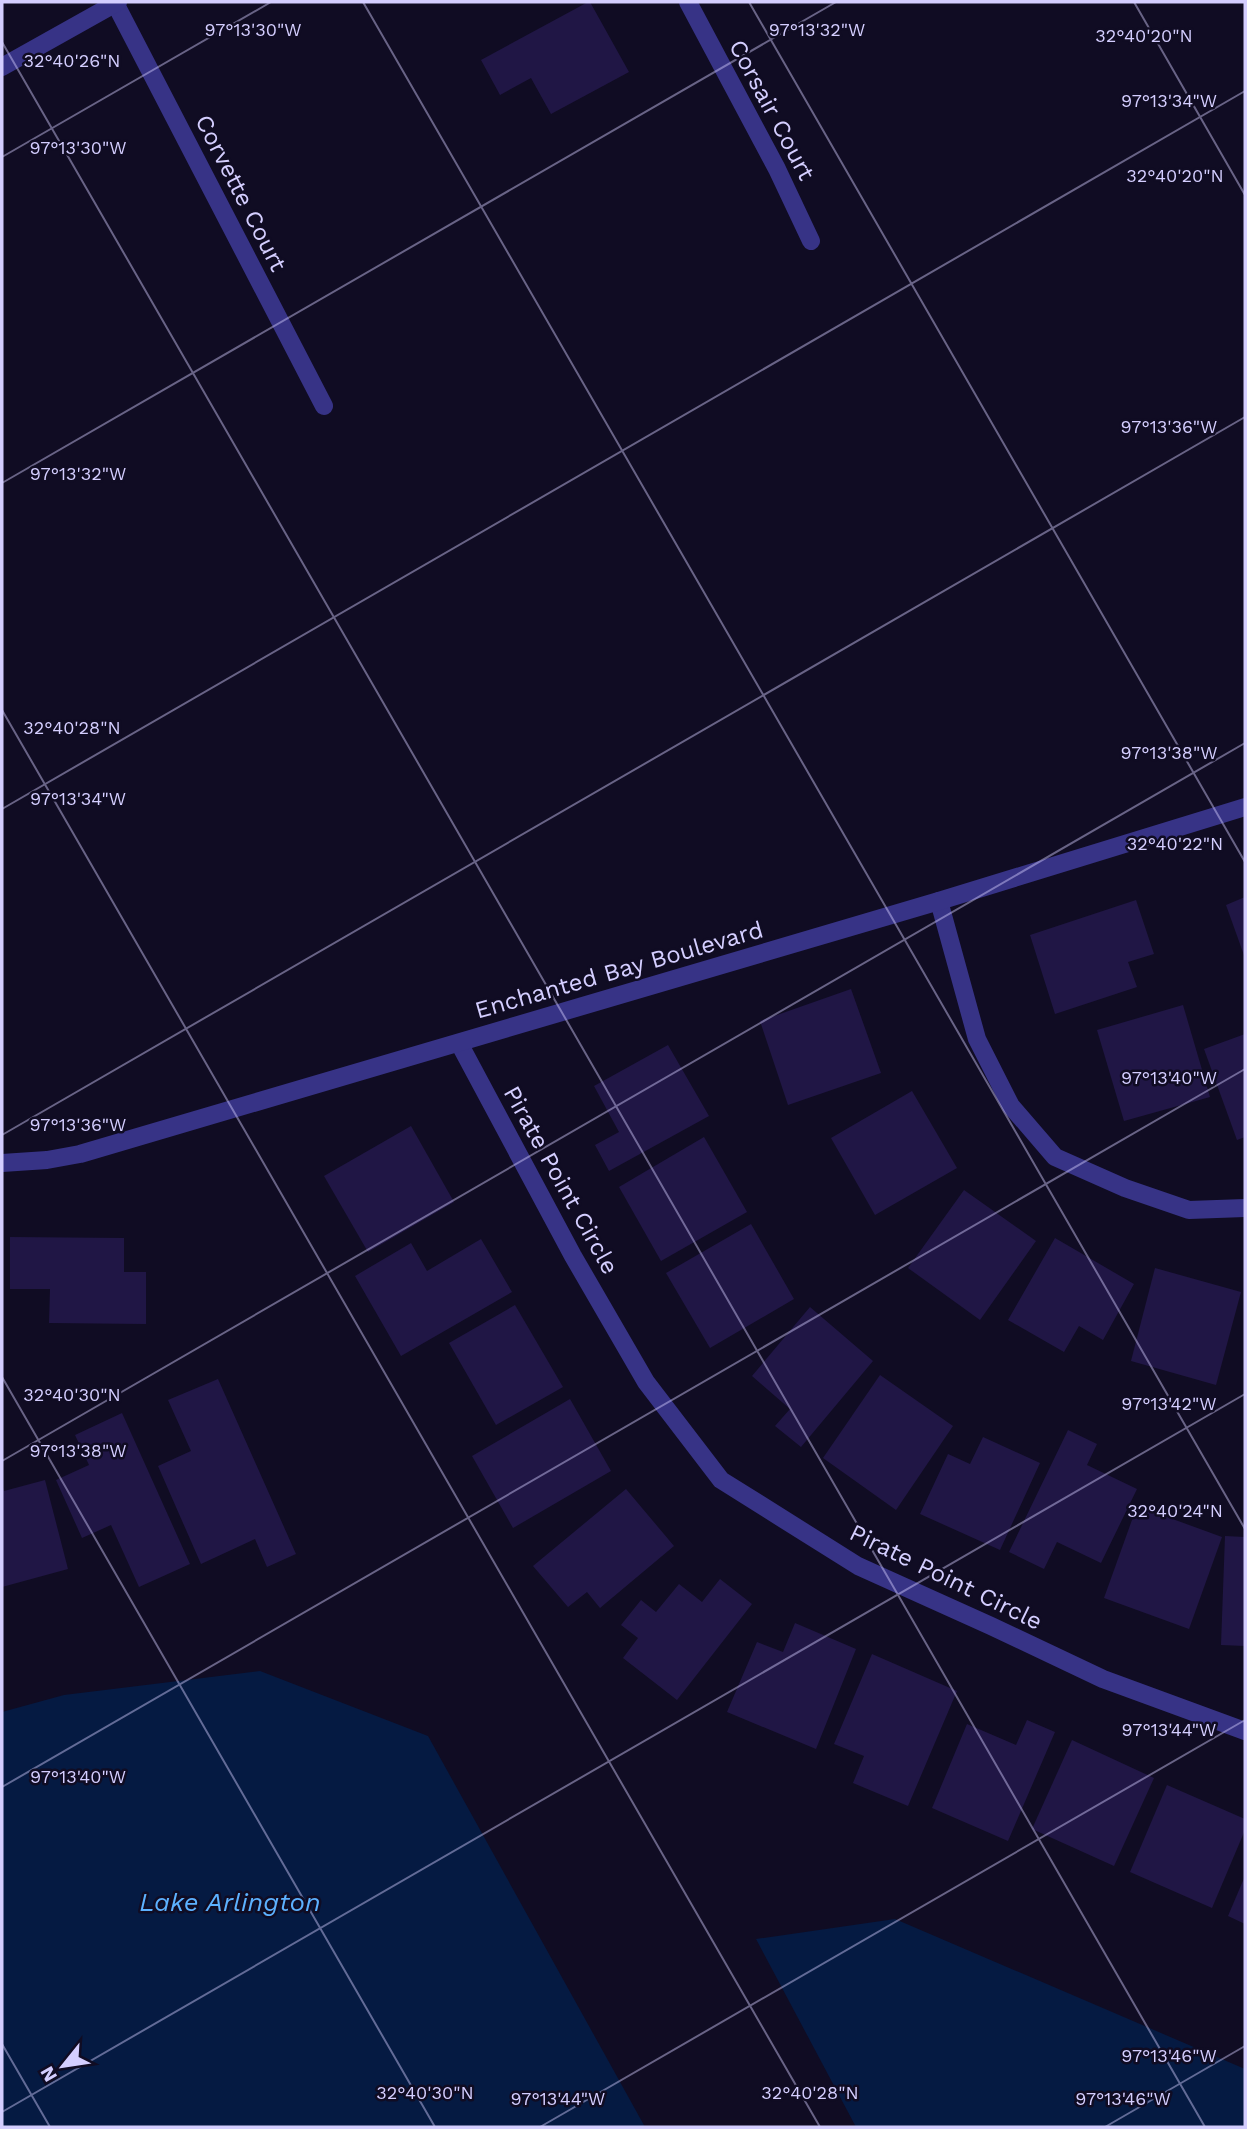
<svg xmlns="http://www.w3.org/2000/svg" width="1247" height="2129" font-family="'Work Sans',sans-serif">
	<rect width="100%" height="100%" fill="#100c23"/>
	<g fill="#051a42">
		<path d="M 260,1671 L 428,1736 L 645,2127 L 2,2127 L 2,1712 L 64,1695 Z"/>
		<path d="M 895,1919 L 1245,2069 L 1245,2127 L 856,2127 L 756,1939 Z"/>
	</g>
	<g fill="#201645">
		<path d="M 588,2 L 590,2 L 629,72 L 551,114 L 531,78 L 500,95 L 481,60 Z"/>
		<path d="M 1245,897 L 1245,958 L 1226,905 Z"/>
		<path d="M 1136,900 L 1154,954 L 1128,962 L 1137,987 L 1055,1014 L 1030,935 Z"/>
		<path d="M 851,989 L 881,1073 L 788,1105 L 760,1021 Z"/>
		<path d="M 1183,1005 L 1210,1097 L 1124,1121 L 1097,1030 Z"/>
		<path d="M 1245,1034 L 1245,1137 L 1237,1140 L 1204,1049 Z"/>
		<path d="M 668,1045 L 709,1116 L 609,1171 L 595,1145 L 619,1132 L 594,1086 Z"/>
		<path d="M 912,1091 L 957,1168 L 875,1215 L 831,1138 Z"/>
		<path d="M 411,1126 L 454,1202 L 368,1252 L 324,1176 Z"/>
		<path d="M 704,1137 L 747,1212 L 661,1261 L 619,1187 Z"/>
		<path d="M 964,1190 L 1036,1241 L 980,1320 L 908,1268 Z"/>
		<path d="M 751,1224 L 794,1299 L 710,1348 L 666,1273 Z"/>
		<path d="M 10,1237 L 124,1238 L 124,1272 L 146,1272 L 146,1324 L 49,1323 L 50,1289 L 10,1289 Z"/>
		<path d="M 1055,1238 L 1134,1284 L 1103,1340 L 1079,1326 L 1064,1352 L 1008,1320 Z"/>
		<path d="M 481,1239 L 512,1292 L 401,1356 L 355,1276 L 411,1243 L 427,1271 Z"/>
		<path d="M 1155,1268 L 1241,1292 L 1216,1385 L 1131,1361 Z"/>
		<path d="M 515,1305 L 563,1387 L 496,1425 L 449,1343 Z"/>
		<path d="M 810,1307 L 873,1361 L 801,1447 L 775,1426 L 790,1409 L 752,1376 Z"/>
		<path d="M 880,1375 L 953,1426 L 896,1510 L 823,1458 Z"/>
		<path d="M 218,1379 L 296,1554 L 267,1567 L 255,1539 L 201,1564 L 158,1466 L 191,1451 L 168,1400 Z"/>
		<path d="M 570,1399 L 611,1471 L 513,1528 L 472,1456 Z"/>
		<path d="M 122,1413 L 190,1564 L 139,1587 L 111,1525 L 82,1538 L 56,1480 L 89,1465 L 75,1435 Z"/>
		<path d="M 1068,1430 L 1097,1444 L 1087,1465 L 1137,1489 L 1101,1563 L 1057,1542 L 1044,1569 L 1009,1552 Z"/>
		<path d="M 983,1437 L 1040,1463 L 1000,1550 L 920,1514 L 948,1454 L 970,1464 Z"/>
		<path d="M 45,1480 L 68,1569 L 2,1587 L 2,1484 L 4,1491 Z"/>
		<path d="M 626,1489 L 674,1546 L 600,1608 L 587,1592 L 568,1607 L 533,1566 Z"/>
		<path d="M 1137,1506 L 1222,1537 L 1189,1629 L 1104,1598 Z"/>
		<path d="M 1225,1536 L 1245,1537 L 1245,1646 L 1221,1645 Z"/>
		<path d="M 720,1579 L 752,1604 L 677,1700 L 623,1658 L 638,1638 L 621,1625 L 641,1600 L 656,1612 L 679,1584 L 702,1602 Z"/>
		<path d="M 795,1623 L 856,1649 L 816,1749 L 727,1712 L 757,1642 L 783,1652 Z"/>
		<path d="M 872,1654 L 957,1691 L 908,1806 L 853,1783 L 864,1756 L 834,1744 Z"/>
		<path d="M 1027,1720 L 1055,1732 L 1008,1841 L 932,1808 L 967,1724 L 1016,1745 Z"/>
		<path d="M 1072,1740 L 1154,1778 L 1114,1866 L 1032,1829 Z"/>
		<path d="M 1167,1785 L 1245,1819 L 1245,1830 L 1212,1908 L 1130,1872 Z"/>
		<path d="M 1245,1876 L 1245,1924 L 1228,1916 Z"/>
	</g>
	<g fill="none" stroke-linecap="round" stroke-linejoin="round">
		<g stroke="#373386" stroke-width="18">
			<path d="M 688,2 L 777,169 L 811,241"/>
			<path d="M 115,3 L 324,406"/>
			<path d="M 2,67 L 118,2"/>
			<path d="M 939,901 L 977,1039 L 1011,1106 L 1055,1157 L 1125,1188 L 1189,1210 L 1245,1208"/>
			<path d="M 459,1043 L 573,1256 L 646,1382 L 721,1480 L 858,1566 L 991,1626 L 1103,1679 L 1245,1731"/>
			<path d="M 2,1163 L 47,1160 L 80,1154 L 939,901 L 1245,807"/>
		</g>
	</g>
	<path fill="none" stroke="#d4ceff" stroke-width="2" stroke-opacity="0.45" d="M 363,2 L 1245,1529M 749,2 L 1245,862M 1134,2 L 1245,195M 2,42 L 1205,2127M 2,157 L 271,2M 2,483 L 836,2M 2,710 L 820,2127M 2,809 L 1245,91M 2,1135 L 1245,417M 2,1377 L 435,2127M 2,1461 L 1245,743M 2,1787 L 1245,1069M 2,2044 L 50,2127M 2,2112 L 1245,1394M 540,2127 L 1245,1720M 1105,2127 L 1245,2046"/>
	<g text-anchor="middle" stroke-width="5" stroke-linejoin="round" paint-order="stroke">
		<g font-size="24" fill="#d4ceff" stroke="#100c23">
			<text transform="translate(772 110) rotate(62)" y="8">Corsair Court</text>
			<text transform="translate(241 193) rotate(63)" y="8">Corvette Court</text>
			<text transform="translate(619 970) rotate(-16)" y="8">Enchanted Bay Boulevard</text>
			<text transform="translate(561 1180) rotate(61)" y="8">Pirate Point Circle</text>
			<text transform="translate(946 1577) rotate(26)" y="8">Pirate Point Circle</text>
		</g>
		<g font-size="26" font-style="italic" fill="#5cb1ff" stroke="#100c23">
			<text x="230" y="1911">Lake Arlington</text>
		</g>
	</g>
	<g font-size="18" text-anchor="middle" fill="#d4ceff" stroke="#100c23" stroke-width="5" stroke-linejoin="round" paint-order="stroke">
		<text x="253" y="36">97°13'30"W</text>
		<text x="817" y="36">97°13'32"W</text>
		<text x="1144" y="42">32°40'20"N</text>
		<text x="72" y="67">32°40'26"N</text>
		<text x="1169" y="107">97°13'34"W</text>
		<text x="78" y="154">97°13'30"W</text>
		<text x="1175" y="182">32°40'20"N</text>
		<text x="1169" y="433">97°13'36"W</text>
		<text x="78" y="480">97°13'32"W</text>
		<text x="72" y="734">32°40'28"N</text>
		<text x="1169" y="759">97°13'38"W</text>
		<text x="78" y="805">97°13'34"W</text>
		<text x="1175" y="850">32°40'22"N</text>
		<text x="1169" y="1084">97°13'40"W</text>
		<text x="78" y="1131">97°13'36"W</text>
		<text x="72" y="1401">32°40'30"N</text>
		<text x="1169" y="1410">97°13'42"W</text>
		<text x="78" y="1457">97°13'38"W</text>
		<text x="1175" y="1517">32°40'24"N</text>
		<text x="1169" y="1736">97°13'44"W</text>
		<text x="78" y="1783">97°13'40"W</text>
		<text x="1169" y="2062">97°13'46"W</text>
		<text x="425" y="2099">32°40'30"N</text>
		<text x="810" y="2099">32°40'28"N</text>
		<text x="558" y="2105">97°13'44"W</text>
		<text x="1123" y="2105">97°13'46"W</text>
	</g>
	<rect width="1247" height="2129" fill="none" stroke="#d4ceff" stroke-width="7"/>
	<g transform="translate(63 2066) rotate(240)" stroke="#100c23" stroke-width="5" paint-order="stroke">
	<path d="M0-5L12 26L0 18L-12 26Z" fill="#d4ceff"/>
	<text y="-10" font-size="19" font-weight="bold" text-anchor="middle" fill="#d4ceff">N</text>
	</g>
</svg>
